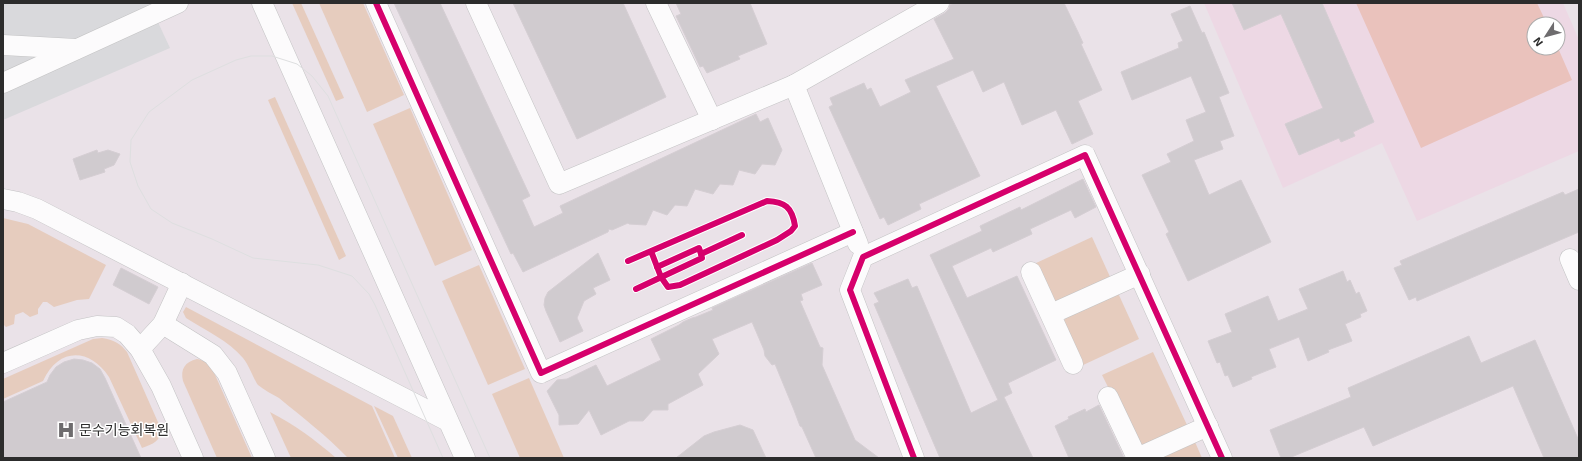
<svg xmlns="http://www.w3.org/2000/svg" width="1582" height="461" font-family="'Exo 2','Noto Sans KR',sans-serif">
	<rect width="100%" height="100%" fill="#eae2e8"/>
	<path fill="#d9d9dc" d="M 3,3 L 149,3 L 170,48 L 3,120 Z"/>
	<path fill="#edd8e4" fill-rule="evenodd" d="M 1204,3 L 1563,3 L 1579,40 L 1579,151 L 1417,221 L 1382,143 L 1283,188 ZM 1534,24 L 1558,24 L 1558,48 L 1534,48 Z"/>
	<g fill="#e6ccbe">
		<path d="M 292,3 L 301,3 L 344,98 L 336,101 Z"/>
		<path d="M 319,3 L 363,3 L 404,95 L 367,112 Z"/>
		<path d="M 275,97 L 346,256 L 339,260 L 268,100 Z"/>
		<path d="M 410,108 L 472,250 L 435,266 L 373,124 Z"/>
		<path d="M 3,218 L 28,224 L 106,265 L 89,299 L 77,300 L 54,307 L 47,302 L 43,302 L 38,309 L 38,314 L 30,317 L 23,312 L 15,315 L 14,324 L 6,327 L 3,324 Z"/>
		<path d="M 1092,237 L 1111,279 L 1054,303 L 1034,264 Z"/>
		<path d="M 479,265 L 525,369 L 488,385 L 442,281 Z"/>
		<path d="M 1118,293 L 1139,339 L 1081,366 L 1063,322 L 1066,317 Z"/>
		<path d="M 186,307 L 372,406 L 395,458 L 348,458 C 327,436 302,417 279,398 C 272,394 264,390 258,385 C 254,380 249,365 243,358 C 229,341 205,330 186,318 L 183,312 Z"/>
		<path d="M 102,338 C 114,340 120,343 127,352 L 161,429 C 161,441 153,444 142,448 L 109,377 C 89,347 58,348 43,381 L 3,399 L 3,379 L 93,339 Z"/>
		<path d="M 1153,352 L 1187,425 L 1145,444 L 1141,444 L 1110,391 L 1102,375 Z"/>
		<path d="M 197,359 C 204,360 207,363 212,368 L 252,458 L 217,458 L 183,381 C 180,369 185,362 197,359 Z"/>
		<path d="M 529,378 L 564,458 L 520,458 L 492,394 Z"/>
		<path d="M 374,406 L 393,416 L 412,458 L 398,458 Z"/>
		<path d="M 270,412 C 295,425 314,439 336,458 L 291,458 Z"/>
		<path d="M 1195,442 L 1202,458 L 1161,458 Z"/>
	</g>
	<path fill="#eac2bc" d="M 1356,3 L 1537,3 L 1547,24 L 1534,24 L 1534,48 L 1558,48 L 1572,80 L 1421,148 Z"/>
	<g fill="#d0cbcf" stroke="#d5ced3">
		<path d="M 394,3 L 440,3 L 530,196 L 522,200 L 534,227 L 563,213 L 560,206 L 756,114 L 760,122 L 768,118 L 782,150 L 775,165 L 762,164 L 755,174 L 739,170 L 733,185 L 720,184 L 713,194 L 695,189 L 687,206 L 675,205 L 667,215 L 653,210 L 646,225 L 629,224 L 628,223 L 612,230 L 609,229 L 608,232 L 523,272 L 513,253 L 511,254 Z"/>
		<path d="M 513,3 L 623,3 L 666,97 L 577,139 Z"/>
		<path d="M 676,3 L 750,3 L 767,44 L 738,56 L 740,59 L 707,73 L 703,66 L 700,67 L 676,16 L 681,14 Z"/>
		<path d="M 954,3 L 1064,3 L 1078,32 L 1083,43 L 1081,44 L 1102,90 L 1078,101 L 1093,134 L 1072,144 L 1056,110 L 1022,125 L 1004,82 L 983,92 L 973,70 L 936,86 L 980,176 L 919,204 L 921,209 L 888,225 L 884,217 L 880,219 L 829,107 L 833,105 L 830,98 L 864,83 L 867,90 L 871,88 L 880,107 L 911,92 L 905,80 L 954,59 L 934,19 L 945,13 L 949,9 L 950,5 Z"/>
		<path d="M 1232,3 L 1322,3 L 1374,122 L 1353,132 L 1355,136 L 1341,142 L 1339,138 L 1299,155 L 1285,124 L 1323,108 L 1281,14 L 1244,30 Z"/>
		<path d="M 1190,6 L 1202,33 L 1204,32 L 1229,93 L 1219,97 L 1234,136 L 1220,141 L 1223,149 L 1194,160 L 1209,195 L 1241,180 L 1271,242 L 1188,281 L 1166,234 L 1169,232 L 1142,175 L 1171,162 L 1167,154 L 1194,141 L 1186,120 L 1206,112 L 1191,76 L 1132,100 L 1121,72 L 1179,48 L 1178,43 L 1183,41 L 1171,14 Z"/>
		<path d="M 97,150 L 98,153 L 108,150 L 120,154 L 114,165 L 104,169 L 105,172 L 80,180 L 73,159 Z"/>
		<path d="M 1083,179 L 1096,207 L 1075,218 L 1071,210 L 1030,229 L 1032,234 L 993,252 L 991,248 L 952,266 L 967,298 L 1017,276 L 1056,360 L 1008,383 L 1012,393 L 1004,397 L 1033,458 L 940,458 L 874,304 L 879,302 L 874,293 L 908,279 L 912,288 L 917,286 L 971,413 L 998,400 L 930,255 L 982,231 L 980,226 L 1020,207 L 1021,210 Z"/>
		<path d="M 1579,189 L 1579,232 L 1417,301 L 1416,297 L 1409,300 L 1394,268 L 1402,265 L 1400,261 L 1563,192 L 1565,195 Z"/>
		<path d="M 598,253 L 610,280 L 593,288 L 596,294 L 584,301 L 577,318 L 583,331 L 560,342 L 546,311 L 544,305 L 545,298 L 548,292 Z"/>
		<path d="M 812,263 L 822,285 L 801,294 L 803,300 L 800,301 L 820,347 L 823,348 L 822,365 L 855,440 L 879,458 L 816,458 L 802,427 L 800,426 L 794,410 L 775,364 L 772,365 L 765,356 L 764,350 L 752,322 L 712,339 L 719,354 L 698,374 L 703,385 L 668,404 L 668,410 L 653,410 L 643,421 L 629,421 L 601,435 L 589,410 L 578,424 L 559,425 L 559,415 L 547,391 L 557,380 L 567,379 L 596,365 L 607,386 L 661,360 L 651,339 L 679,325 L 683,322 L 692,318 L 696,317 L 713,310 L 712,308 Z"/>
		<path d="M 121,268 L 158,287 L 149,304 L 113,285 Z"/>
		<path d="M 1343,271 L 1347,282 L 1350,280 L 1356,294 L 1359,292 L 1367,311 L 1360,314 L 1361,317 L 1345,324 L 1352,341 L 1328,350 L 1329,352 L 1308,361 L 1299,337 L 1269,349 L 1276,367 L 1251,377 L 1252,379 L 1233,387 L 1228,375 L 1225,376 L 1220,362 L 1217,363 L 1208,341 L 1232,332 L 1225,314 L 1268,296 L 1278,321 L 1308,309 L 1299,289 Z"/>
		<path d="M 1469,336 L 1481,363 L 1535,340 L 1579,441 L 1579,458 L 1544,458 L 1513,386 L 1373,446 L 1364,427 L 1289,458 L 1281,458 L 1270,430 L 1351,397 L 1348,388 Z"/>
		<path d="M 74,359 L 83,360 L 92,363 L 100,369 L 105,378 L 141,458 L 3,458 L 3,402 L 47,382 L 50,375 L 56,367 L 64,362 Z"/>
		<path d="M 1099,405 L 1124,458 L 1069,458 L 1055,426 L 1069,419 L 1068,417 L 1085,409 L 1086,412 Z"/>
		<path d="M 740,425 L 753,430 L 766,458 L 676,458 L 704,436 L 714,432 Z"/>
	</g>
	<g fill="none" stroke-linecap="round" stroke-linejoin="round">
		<g stroke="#c3c3c4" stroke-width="21">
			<g id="minor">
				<path d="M 262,3 L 465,458"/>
				<path d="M 376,3 L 541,373 L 853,232"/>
				<path d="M 476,3 L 559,184 L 794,85"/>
				<path d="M 656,3 L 712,120"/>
				<path d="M 3,45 L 76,49"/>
				<path d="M 3,83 L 178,3"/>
				<path d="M 3,199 L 18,202 L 37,209 L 448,421"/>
				<path d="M 858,244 L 794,85 L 939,3"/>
				<path d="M 1570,259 L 1579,280"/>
				<path d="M 1031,272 L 1073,364"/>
				<path d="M 1051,314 L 1140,274"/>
				<path d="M 163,324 L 213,355 L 227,373 L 265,458"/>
				<path d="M 140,349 L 163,324 L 182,283"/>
				<path d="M 3,363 L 78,330 L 97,326 L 116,327 L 127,334 L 140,349 L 161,386 L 193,458"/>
				<path d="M 1108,397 L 1137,458 L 1208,426"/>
				<path d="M 914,458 L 850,290 L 863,257 L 1085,155 L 1222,458"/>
			</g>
		</g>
		<use href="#minor" stroke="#fcfbfc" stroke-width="20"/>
		<path stroke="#dedfe0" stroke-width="1" d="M 443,458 L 375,305 L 369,294 L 352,276 L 318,265 L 253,258 L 212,239 L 172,223 L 151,209 L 138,186 L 130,162 L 131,140 L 149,112 L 192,80 L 236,60 L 251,56 L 272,56 L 297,64 L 312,76 L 328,96 L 490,458"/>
		<g stroke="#fff" stroke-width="8">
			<g id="cycleway">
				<path d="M 376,3 L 541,373 L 853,232"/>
				<path d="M 628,261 L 767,201 C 785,202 792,207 795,226 L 791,231 L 777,240 L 680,285 L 668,287 L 661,277 L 651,251"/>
				<path d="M 657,267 L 699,248 L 701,254 L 742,235"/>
				<path d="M 636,289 L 702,258 L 701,254"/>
				<path d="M 914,458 L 850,290 L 863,257 L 1085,155 L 1222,458"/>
			</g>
		</g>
		<use href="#cycleway" stroke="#d6006c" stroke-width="6"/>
	</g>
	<defs>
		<g id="hospital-bare" transform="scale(1.38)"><path d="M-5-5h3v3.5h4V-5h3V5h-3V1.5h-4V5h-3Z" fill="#6e6c6e" stroke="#fff" stroke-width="2.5" paint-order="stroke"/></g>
	</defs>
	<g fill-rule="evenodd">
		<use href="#hospital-bare" x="66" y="430"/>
	</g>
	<g text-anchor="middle" stroke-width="3" stroke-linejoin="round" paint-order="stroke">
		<g font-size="14" fill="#2c2c2c" stroke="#fff" text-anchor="start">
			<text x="79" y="435">문수기능회복원</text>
		</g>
	</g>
	<rect width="1582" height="461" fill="none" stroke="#2c2c2c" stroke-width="8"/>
	<g transform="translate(1546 36) rotate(234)"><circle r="19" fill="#ffffff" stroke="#ababab"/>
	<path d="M0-3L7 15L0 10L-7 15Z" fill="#6e6c6e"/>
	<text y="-6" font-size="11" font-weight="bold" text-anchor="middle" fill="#2c2c2c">N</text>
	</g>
</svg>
